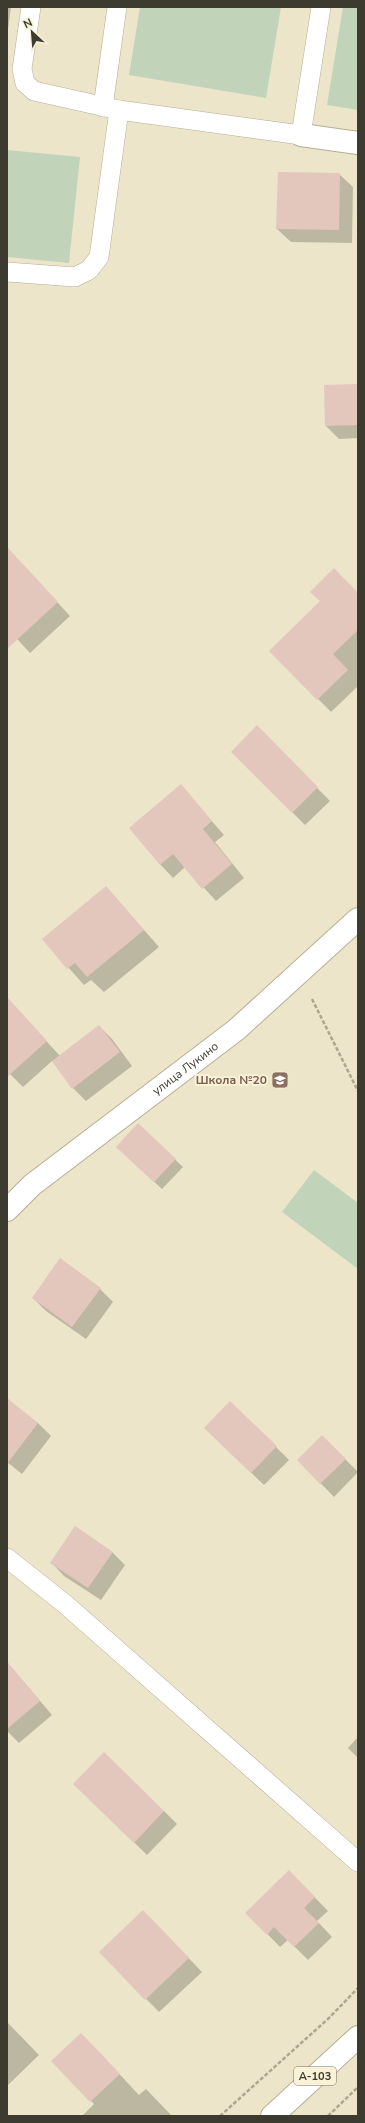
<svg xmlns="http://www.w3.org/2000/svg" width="365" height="2123" font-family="'Nunito Sans',sans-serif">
	<rect width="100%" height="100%" fill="#ece5ca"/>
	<g fill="#c1d4ba">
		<path d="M 140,7 L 281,7 L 266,98 L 129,75 Z"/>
		<path d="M 343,7 L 358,7 L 358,110 L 327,105 Z"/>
		<path d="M 7,150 L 80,157 L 69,263 L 7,257 Z"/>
		<path d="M 314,1170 L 358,1203 L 358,1269 L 282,1212 Z"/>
	</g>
	<g fill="#0003">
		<path d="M 7,7 L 11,7 L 7,37 Z"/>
		<path d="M 339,174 L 353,187 L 352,243 L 291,242 L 277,229 Z"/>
		<path d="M 358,385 L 358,438 L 339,439 L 326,426 Z"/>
		<path d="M 7,561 L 26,568 L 70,616 L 30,653 L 7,628 Z"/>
		<path d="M 358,594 L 358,686 L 331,712 L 271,651 Z"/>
		<path d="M 257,727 L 330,801 L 305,825 L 232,752 Z"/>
		<path d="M 181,786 L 224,835 L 215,842 L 244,878 L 216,901 L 185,867 L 173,878 L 160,864 Z"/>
		<path d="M 106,887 L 159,947 L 104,992 L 91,980 L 84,985 L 43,939 Z"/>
		<path d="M 7,998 L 60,1056 L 99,1026 L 112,1039 L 132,1066 L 86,1101 L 73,1088 L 52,1061 L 23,1087 L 7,1071 Z"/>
		<path d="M 138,1125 L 183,1167 L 162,1189 L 124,1154 Z"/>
		<path d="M 100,1289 L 113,1302 L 86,1339 L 46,1311 L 33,1298 Z"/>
		<path d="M 7,1400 L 38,1423 L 51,1436 L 22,1474 L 7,1462 Z"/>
		<path d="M 322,1436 L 358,1472 L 334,1497 L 298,1460 Z"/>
		<path d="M 218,1441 L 276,1447 L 289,1460 L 264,1485 Z"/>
		<path d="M 112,1552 L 125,1565 L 101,1600 L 64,1576 L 51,1562 Z"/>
		<path d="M 7,1662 L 52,1715 L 19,1743 L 7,1731 Z"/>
		<path d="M 358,1737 L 358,1758 L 348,1748 Z"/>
		<path d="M 88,1797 L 164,1811 L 177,1824 L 147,1855 Z"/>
		<path d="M 289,1871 L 328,1911 L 317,1921 L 332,1937 L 308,1960 L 288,1940 L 280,1947 L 247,1913 Z"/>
		<path d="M 156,1924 L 202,1972 L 159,2012 L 100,1952 Z"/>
		<path d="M 7,2022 L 39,2055 L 7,2086 Z"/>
		<path d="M 94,2047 L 139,2095 L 146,2089 L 172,2116 L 82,2116 L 94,2104 L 53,2062 Z"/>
	</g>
	<g fill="#e3c6bc">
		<path d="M 278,172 L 340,173 L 339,230 L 276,229 Z"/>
		<path d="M 358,384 L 358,425 L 325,426 L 324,385 Z"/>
		<path d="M 7,547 L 58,602 L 7,649 Z"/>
		<path d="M 334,568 L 358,593 L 358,630 L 333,654 L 348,670 L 317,700 L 269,651 L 320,601 L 310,592 Z"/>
		<path d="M 257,725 L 318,787 L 292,813 L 231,752 Z"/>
		<path d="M 181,784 L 212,821 L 203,829 L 232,864 L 202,889 L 173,854 L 160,865 L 129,828 Z"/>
		<path d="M 106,886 L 144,930 L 87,977 L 75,963 L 67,969 L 42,939 Z"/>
		<path d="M 7,997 L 47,1041 L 7,1077 Z"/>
		<path d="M 99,1025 L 120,1052 L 72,1089 L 52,1061 Z"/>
		<path d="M 138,1123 L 176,1159 L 154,1182 L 116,1147 Z"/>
		<path d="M 60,1258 L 101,1288 L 72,1327 L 32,1298 Z"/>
		<path d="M 7,1398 L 38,1423 L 7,1464 Z"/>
		<path d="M 230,1401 L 277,1446 L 251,1473 L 204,1428 Z"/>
		<path d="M 322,1435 L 346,1459 L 320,1484 L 297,1460 Z"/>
		<path d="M 75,1526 L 113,1552 L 88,1588 L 50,1563 Z"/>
		<path d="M 7,1662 L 40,1701 L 7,1729 Z"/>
		<path d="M 104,1752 L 164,1811 L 134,1843 L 73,1784 Z"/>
		<path d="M 289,1870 L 315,1897 L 304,1908 L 319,1923 L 294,1947 L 274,1927 L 267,1935 L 245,1913 Z"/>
		<path d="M 143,1910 L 189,1958 L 145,2000 L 99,1952 Z"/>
		<path d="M 81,2033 L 120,2074 L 90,2102 L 51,2061 Z"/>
	</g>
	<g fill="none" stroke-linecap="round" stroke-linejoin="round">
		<g stroke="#b5ae95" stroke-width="20">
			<g id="lane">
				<path d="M 31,7 L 22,69 L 25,83 L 34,91 L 119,110"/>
				<path d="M 103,107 L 117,7"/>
				<path d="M 7,272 L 75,277 L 89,270 L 99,257 L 119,110 L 301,135 L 321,7"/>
				<path d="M 7,1558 L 65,1604 L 358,1862"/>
			</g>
		</g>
		<g stroke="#b5ae95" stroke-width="24">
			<g id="street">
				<path d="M 301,135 L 358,143"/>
				<path id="s1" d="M 7,1210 L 32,1185 L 236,1030 L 358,919"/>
			</g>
		</g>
		<g stroke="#b5ae95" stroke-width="24">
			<path id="primary" d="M 272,2116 L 358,2037"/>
		</g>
		<g stroke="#aca692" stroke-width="2.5" stroke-dasharray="4 2" stroke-linecap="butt">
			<path d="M 312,999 L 358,1091"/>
			<path d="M 220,2116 L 329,2018 L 358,1988"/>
			<path d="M 328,2116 L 358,2087"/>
		</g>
		<use href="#lane" stroke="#fff" stroke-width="19"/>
		<use href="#street" stroke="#fff" stroke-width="22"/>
		<use href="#primary" stroke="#fff" stroke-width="22"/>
	</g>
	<defs>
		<g id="school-square" transform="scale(0.9)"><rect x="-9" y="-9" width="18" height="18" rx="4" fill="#8d6e63" stroke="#f9f2d7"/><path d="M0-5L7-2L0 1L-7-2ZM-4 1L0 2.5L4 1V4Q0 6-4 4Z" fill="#fff"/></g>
	</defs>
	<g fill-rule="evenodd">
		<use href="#school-square" x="280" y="1080"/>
	</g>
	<g text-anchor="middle" stroke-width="4" stroke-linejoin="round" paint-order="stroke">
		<rect fill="#f9f2d7" stroke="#757162" stroke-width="1" x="294" y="2067" width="42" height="18" rx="3"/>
		<g font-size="11" font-weight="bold" fill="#3d3a30">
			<text x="315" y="2080">А-103</text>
		</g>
		<g font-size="12" fill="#3d3a30" stroke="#f9f2d7">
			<text dy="4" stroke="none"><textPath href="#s1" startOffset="228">улица Лукино</textPath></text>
		</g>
		<g font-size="12" font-weight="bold" fill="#785e54" stroke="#f9f2d7" text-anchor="end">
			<text x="267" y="1084">Школа №20</text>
		</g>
	</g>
	<rect width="365" height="2123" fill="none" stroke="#3d3a30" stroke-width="16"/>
	<g transform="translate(32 32) rotate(334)" stroke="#f9f2d7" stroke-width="3" paint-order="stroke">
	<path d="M0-3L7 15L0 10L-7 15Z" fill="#3d3a30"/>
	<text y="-6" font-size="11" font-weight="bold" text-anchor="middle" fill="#3d3a30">N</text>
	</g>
</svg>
